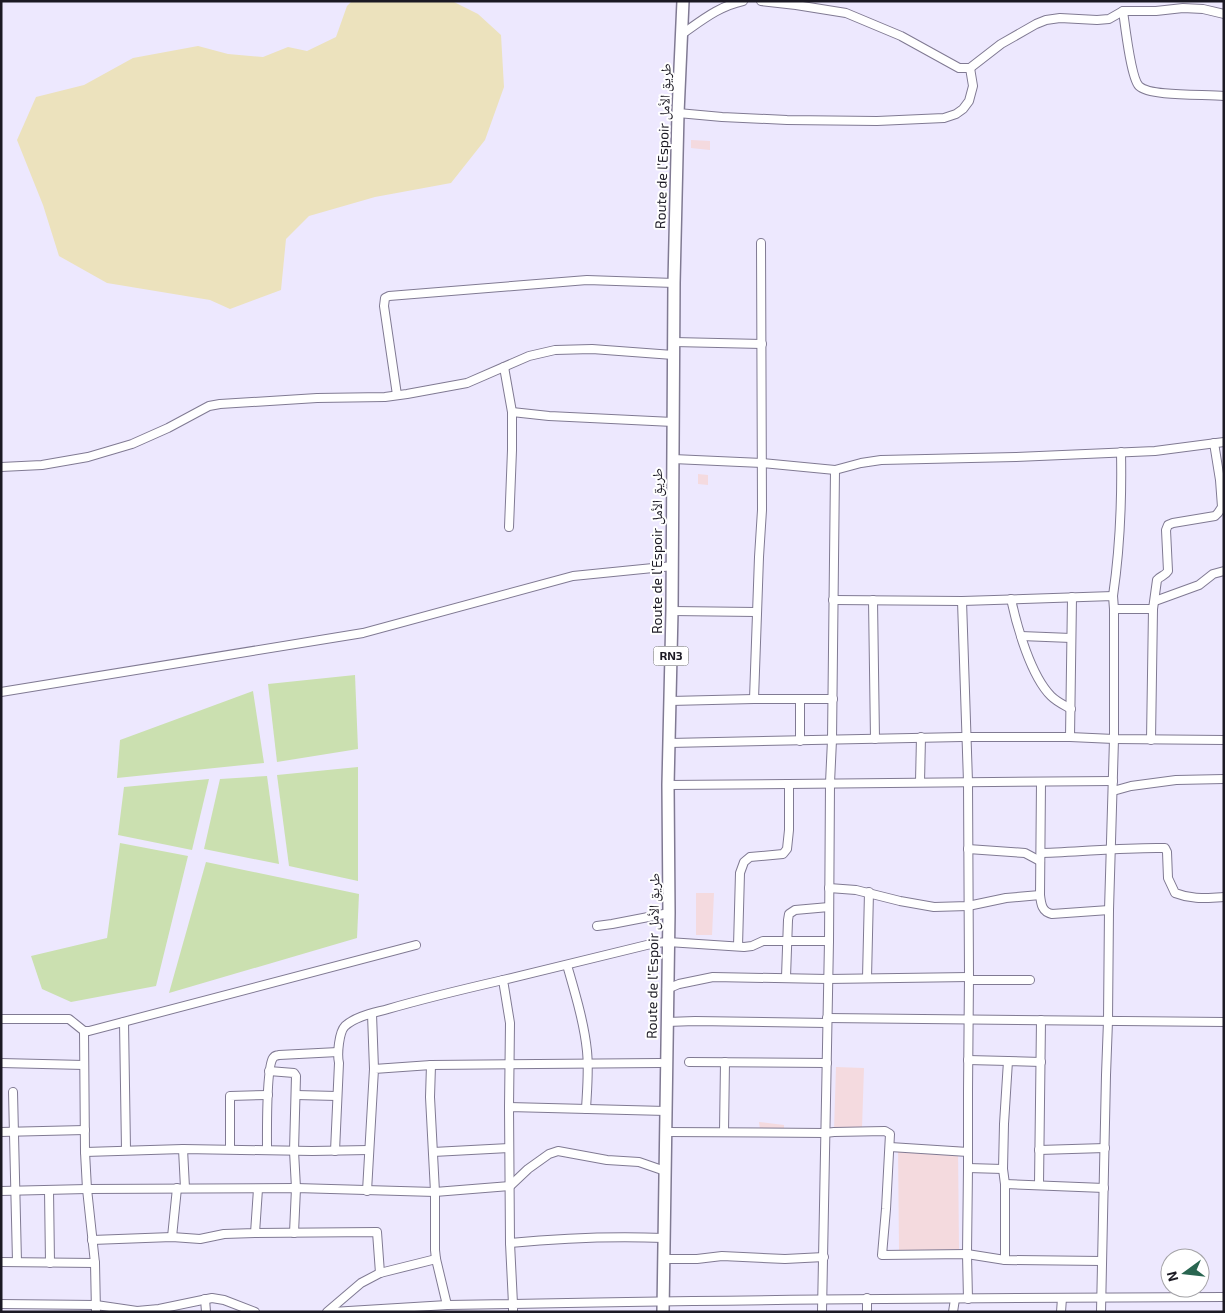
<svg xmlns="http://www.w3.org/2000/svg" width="1225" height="1313" font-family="'Exo 2','Noto Naskh Arabic',sans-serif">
	<rect width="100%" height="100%" fill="#ede8fe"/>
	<g fill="#f4dadf">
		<path d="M 691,140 L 710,141 L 710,150 L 691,148 Z"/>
		<path d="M 698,474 L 708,475 L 708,485 L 698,484 Z"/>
		<path d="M 696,893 L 714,893 L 712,935 L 696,935 Z"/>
		<path d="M 836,1067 L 864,1068 L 862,1128 L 834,1130 Z"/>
		<path d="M 759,1122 L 784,1125 L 784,1130 L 760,1130 Z"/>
	</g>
	<path fill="#f4dade" d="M 898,1146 L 958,1146 L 959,1250 L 899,1250 Z"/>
	<g fill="#cbe0b0">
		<path d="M 355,675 L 358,749 L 277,762 L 268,684 Z"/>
		<path d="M 253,691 L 264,763 L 117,778 L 120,740 Z"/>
		<path d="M 358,767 L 358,881 L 289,866 L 277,775 Z"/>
		<path d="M 267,776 L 279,864 L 204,849 L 220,779 Z"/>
		<path d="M 209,779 L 192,850 L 118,835 L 124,787 Z"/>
		<path d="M 120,843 L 188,856 L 156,986 L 71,1002 L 42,989 L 31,956 L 107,938 Z"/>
		<path d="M 206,862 L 359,894 L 357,938 L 169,993 Z"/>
	</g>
	<path fill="#ece2bd" d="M 352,1 L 452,1 L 478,14 L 501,35 L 504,87 L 485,140 L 451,183 L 375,197 L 309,216 L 286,239 L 281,290 L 230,309 L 210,300 L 107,283 L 59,256 L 43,205 L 17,140 L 36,97 L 84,85 L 133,58 L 198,46 L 228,54 L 263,57 L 288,47 L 307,51 L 336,37 L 347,6 Z"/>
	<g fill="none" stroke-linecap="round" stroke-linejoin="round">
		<g stroke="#807a93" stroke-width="10">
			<g id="minor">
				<path d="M 761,1 L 796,5 L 846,13 L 901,36 L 959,68 L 970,68 L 1001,44 L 1036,24 L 1046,20 L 1060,18 L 1097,20 L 1109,19 L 1123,11 L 1156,11 L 1183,8 L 1203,9 L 1224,14"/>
				<path d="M 1123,11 C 1125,25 1131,78 1139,86 C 1150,97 1206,94 1224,96"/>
				<path d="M 682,34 C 701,21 719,6 743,1"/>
				<path d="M 678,113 L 722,117 L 787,120 L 877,121 L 944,118 L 956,114 L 963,109 L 969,101 L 973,86 L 970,68"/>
				<path d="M 674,342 L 762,344"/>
				<path d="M 504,367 L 512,412 L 512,450 L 509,527"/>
				<path d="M 397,395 L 384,306 L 385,298 L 389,296 L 587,280 L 674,283"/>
				<path d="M 512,412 L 549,416 L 673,422"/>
				<path d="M 673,459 L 762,463 L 835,470 L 861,463 L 881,460 L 1016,457 L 1155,451 L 1224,442"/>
				<path d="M 1,467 L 42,465 L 88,457 L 132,444 L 168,428 L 209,406 L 220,404 L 317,398 L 385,397 L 407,394 L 467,383 L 529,356 L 555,350 L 592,349 L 673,355"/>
				<path d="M 1113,596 C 1120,548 1122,501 1121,452"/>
				<path d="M 1011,599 C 1017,627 1031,676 1051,696 C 1057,702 1064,705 1071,709"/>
				<path d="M 833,600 L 962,601 L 968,782 L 969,977 L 968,1091 L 968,1168 L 967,1254 L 968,1299"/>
				<path d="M 873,600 L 875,739"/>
				<path d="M 962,601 L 1113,596 L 1114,609 L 1114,739 L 1109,910 L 1108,1021 L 1106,1075 L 1101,1312"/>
				<path d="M 1155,601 L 1199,585 L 1213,574 L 1224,571"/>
				<path d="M 1114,609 L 1153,609"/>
				<path d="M 672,611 L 756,612"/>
				<path d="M 1021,636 L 1071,638"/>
				<path d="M 1,692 L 363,633 L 573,576 L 673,566"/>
				<path d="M 754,699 L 759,557 L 762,510 L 761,243"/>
				<path d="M 670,701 L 754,699 L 833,699"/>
				<path d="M 1070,737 L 1072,597"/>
				<path d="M 1151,740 L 1153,609 L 1157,580 C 1160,576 1165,576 1168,571 L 1166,530 L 1168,525 L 1173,523 L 1215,516 L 1218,513 L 1222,507 L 1220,480 L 1214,443"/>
				<path d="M 800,741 L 800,699"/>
				<path d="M 669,743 L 962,737 L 1070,737 L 1114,739 L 1224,740"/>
				<path d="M 920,782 L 921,737"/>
				<path d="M 1041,782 L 1040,895 C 1041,904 1042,912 1052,914 L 1109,910"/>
				<path d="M 668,785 L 1113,781"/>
				<path d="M 1113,791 L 1131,786 L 1176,780 L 1224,779"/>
				<path d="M 968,849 L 1025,853 L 1040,861"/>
				<path d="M 1041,853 C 1082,852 1124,847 1165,848 L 1167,852 L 1168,878 L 1175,893 C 1193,900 1205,898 1224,897"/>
				<path d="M 829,888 L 856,890 L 900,901 L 934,907 L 968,906 L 1006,898 L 1040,895"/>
				<path d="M 597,926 L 612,924 L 669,913"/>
				<path d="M 738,946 L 740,873 L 744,862 L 750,857 L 783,854 L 787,849 L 789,830 L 789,784"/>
				<path d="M 567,965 C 575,993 584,1022 587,1051 C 589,1070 587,1090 586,1109"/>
				<path d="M 786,977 L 788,920 L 789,914 L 795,910 L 829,907"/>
				<path d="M 867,978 L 869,892"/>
				<path d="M 969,980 L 1030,980"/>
				<path d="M 667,989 L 679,984 L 713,977 L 828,979 L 969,977"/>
				<path d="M 372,1014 L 374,1069"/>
				<path d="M 827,1018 L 1224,1022"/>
				<path d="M 1,1019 L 69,1019 L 84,1031 L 89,1031 L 416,945"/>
				<path d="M 124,1022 L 126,1150"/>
				<path d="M 667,1022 L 695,1021 L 827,1023"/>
				<path d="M 84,1031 L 85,1152 L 87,1189 L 95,1263 L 96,1312"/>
				<path d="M 968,1060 L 1008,1061"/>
				<path d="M 689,1062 L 827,1063"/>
				<path d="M 1,1063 L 84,1065"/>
				<path d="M 431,1065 L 430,1097 L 435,1192 L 435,1250 L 436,1259 L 447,1305"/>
				<path d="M 269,1071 L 294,1073 L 296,1076 L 294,1151 L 296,1188 L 294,1233"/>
				<path d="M 13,1092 L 17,1262"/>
				<path d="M 296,1095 L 337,1096"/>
				<path d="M 509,1107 L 510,1023 L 503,980 L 655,943 L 668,942 L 744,947 L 752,946 L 763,941 L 829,941"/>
				<path d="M 1,1132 L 85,1130"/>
				<path d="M 666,1132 L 825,1133 L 834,1132 L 885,1131 L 890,1134 L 886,1209 L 882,1255 L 967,1254 L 1005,1260 L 1102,1261"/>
				<path d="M 724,1132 L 725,1062"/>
				<path d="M 890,1147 L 968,1152"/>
				<path d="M 183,1149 L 185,1188"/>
				<path d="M 230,1149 L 230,1096 L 268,1095"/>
				<path d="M 267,1150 C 267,1134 266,1068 273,1058 C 275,1055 276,1056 279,1055 L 338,1052"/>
				<path d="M 1039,1150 L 1105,1148"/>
				<path d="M 335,1151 L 339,1063 C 337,1054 339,1032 345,1026 C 356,1016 374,1013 388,1009 C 426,998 464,989 503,980"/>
				<path d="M 85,1152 L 183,1149 L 312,1151 L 369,1150"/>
				<path d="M 433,1152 L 509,1148"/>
				<path d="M 968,1168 L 1003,1169"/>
				<path d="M 1005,1184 L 1104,1188"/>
				<path d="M 1039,1184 L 1041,1020"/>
				<path d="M 49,1190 L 50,1263"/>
				<path d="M 1,1191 L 87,1189 L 296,1188 L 435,1192 L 510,1186 L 528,1169 L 549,1154 L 558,1151 L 607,1160 L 639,1162 L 665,1171"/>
				<path d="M 367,1191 L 374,1069 L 431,1065 L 660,1063"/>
				<path d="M 255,1233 L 377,1232 L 380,1273"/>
				<path d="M 172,1237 L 177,1188"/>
				<path d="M 92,1240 L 172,1237 L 200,1239 L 224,1234 L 255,1233 L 258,1189"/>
				<path d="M 510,1243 C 562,1238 613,1236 664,1238"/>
				<path d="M 664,1259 L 697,1259 L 722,1256 L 785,1259 L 824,1257"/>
				<path d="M 1005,1260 L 1005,1184 L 1003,1169 L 1004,1124 L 1008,1061 L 1041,1062"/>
				<path d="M 1,1262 L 95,1263"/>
				<path d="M 205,1299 L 206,1312"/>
				<path d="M 1,1304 L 96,1305 L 137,1311 L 159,1309 L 212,1298 L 224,1300 L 255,1312"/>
				<path d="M 327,1312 L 361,1283 L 380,1273 L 436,1259"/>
				<path d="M 332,1312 L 447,1305 L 513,1304 L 510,1243 L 509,1107 L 666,1111"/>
				<path d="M 513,1312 L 513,1304 C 750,1299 987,1298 1224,1297"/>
				<path d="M 822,1312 L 829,941 L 830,783 L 832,740 L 835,470"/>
				<path d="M 867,1312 L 867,1298"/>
				<path d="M 953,1312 L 955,1299"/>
				<path d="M 1061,1312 L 1062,1298"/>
			</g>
		</g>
		<g stroke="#807a93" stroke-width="14">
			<path id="highway" d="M 663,1312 L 669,913 L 668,785 L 672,611 L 674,283 L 678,113 L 683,1"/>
		</g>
		<use href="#minor" stroke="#fff" stroke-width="8"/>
		<use href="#highway" stroke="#fff" stroke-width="11"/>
	</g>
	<g text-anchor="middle" stroke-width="4" stroke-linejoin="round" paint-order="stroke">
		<rect fill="#fff" stroke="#5f5e65" stroke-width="1" x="653.5" y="646.5" width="35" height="19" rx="4"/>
		<g font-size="12" font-weight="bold" fill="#1b1923">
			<text x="671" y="660">RN3</text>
		</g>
		<g font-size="14" fill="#1b1923" stroke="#fff">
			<text transform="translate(663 146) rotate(-88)" y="5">Route de l’Espoir طريق الأمل</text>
			<text transform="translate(657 551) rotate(-90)" y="5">Route de l’Espoir طريق الأمل</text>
			<text transform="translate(653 956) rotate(-89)" y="5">Route de l’Espoir طريق الأمل</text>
		</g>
	</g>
	<rect width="1225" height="1313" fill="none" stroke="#1b1923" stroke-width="5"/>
	<g transform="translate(1185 1273) rotate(255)"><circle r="24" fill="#ffffff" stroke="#a4a3a7"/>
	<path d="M0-4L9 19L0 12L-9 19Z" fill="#296550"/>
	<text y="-8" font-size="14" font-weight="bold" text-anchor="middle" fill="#1b1923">N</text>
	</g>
</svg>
